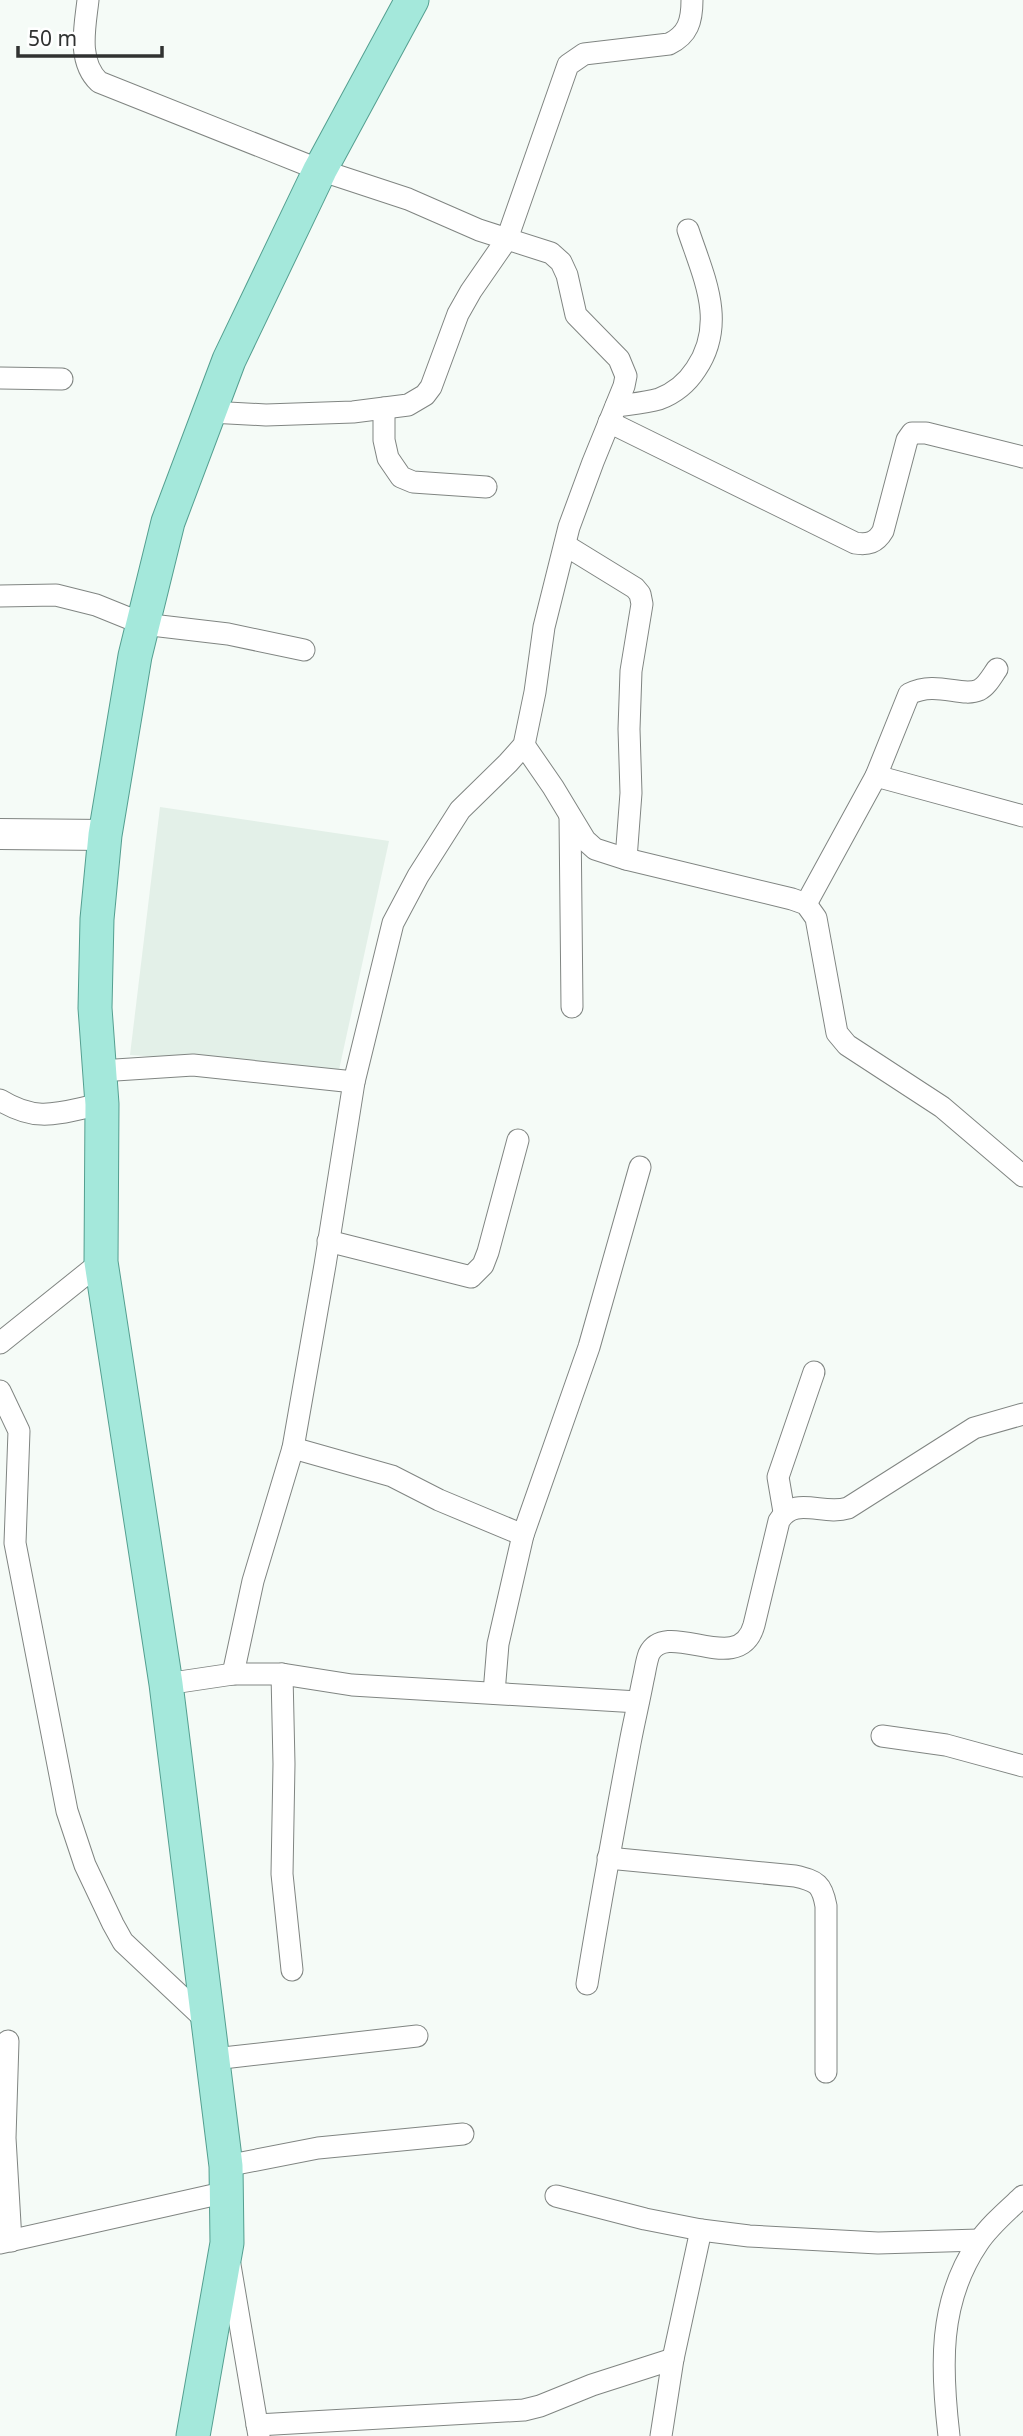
<svg xmlns="http://www.w3.org/2000/svg" width="1023" height="2436" font-family="'Noto Sans',sans-serif">
	<rect width="100%" height="100%" fill="#f5fbf7"/>
	<path fill="#e3f0e8" d="M 160,807 L 389,841 L 339,1070 L 130,1055 Z"/>
	<g fill="none" stroke-linecap="round" stroke-linejoin="round">
		<g stroke="#808582" stroke-width="23">
			<g id="street">
				<path d="M 88,0 C 85,27 77,61 99,82 L 320,170 L 408,199 L 479,230 L 551,253 L 561,262 L 567,275 L 576,315 L 619,359 L 626,376 L 624,386 L 593,462 L 569,527 L 544,627 L 535,692 L 524,745 L 508,763 L 460,810 L 418,876 L 393,923 L 354,1082 L 325,1265 L 293,1448 L 253,1581 L 233,1674"/>
				<path d="M 0,378 L 62,379"/>
				<path d="M 616,406 C 630,404 646,403 659,399 C 675,393 687,383 696,369 C 727,323 704,278 688,230"/>
				<path d="M 384,408 L 384,440 L 388,458 L 401,477 L 413,482 L 486,487"/>
				<path d="M 210,412 L 266,415 L 353,412 L 408,405 L 425,395 L 431,387 L 458,314 L 471,291 L 507,239 L 568,65 L 584,54 L 669,44 C 688,35 692,21 692,0"/>
				<path d="M 609,422 L 855,543 C 868,545 876,543 883,531 L 907,440 L 912,433 L 926,433 L 1023,457"/>
				<path d="M 565,545 L 635,588 L 640,594 L 642,604 L 631,671 L 629,729 L 631,793 L 626,859"/>
				<path d="M 0,596 L 56,595 L 96,605 L 143,624 L 228,634 L 304,650"/>
				<path d="M 524,745 L 553,787 L 585,840 L 595,849 L 626,859 L 792,899 L 806,904 L 816,918 L 837,1033 L 847,1045 L 942,1107 L 1023,1176"/>
				<path d="M 876,776 L 1023,816"/>
				<path d="M 570,816 L 572,1007"/>
				<path d="M 806,904 L 876,776 L 909,694 C 937,680 961,698 979,690 C 987,686 992,676 997,669"/>
				<path d="M 100,1071 L 193,1065 L 354,1082"/>
				<path d="M 0,1100 C 39,1124 60,1112 102,1104"/>
				<path d="M 328,1241 L 471,1277 L 483,1265 L 488,1252 L 518,1140"/>
				<path d="M 0,1343 L 101,1262"/>
				<path d="M 0,1391 L 19,1431 L 15,1543 L 67,1811 L 85,1865 L 113,1924 L 123,1942 L 207,2021"/>
				<path d="M 293,1448 L 392,1476 L 439,1500 L 523,1535 L 498,1644 L 494,1693"/>
				<path d="M 784,1512 L 778,1477 L 814,1372"/>
				<path d="M 523,1535 L 589,1347 L 640,1167"/>
				<path d="M 282,1674 L 284,1764 L 282,1874 L 292,1970"/>
				<path d="M 166,1684 L 233,1674 L 282,1674 L 352,1685 L 638,1702"/>
				<path d="M 882,1736 L 946,1745 L 1023,1766"/>
				<path d="M 608,1858 L 795,1876 C 817,1881 822,1884 826,1906 L 826,2072"/>
				<path d="M 587,1984 C 600,1903 615,1823 630,1743 C 634,1722 639,1701 643,1680 C 645,1672 646,1662 649,1654 C 667,1617 739,1679 754,1625 L 779,1521 C 794,1495 823,1516 848,1508 L 974,1428 L 1023,1414"/>
				<path d="M 8,2041 L 5,2138 L 11,2241"/>
				<path d="M 214,2059 L 417,2036"/>
				<path d="M 226,2166 L 318,2148 L 463,2134"/>
				<path d="M 556,2196 L 645,2219 L 701,2230 L 749,2236 L 878,2243 L 979,2240"/>
				<path d="M 0,2243 L 227,2192"/>
				<path d="M 230,2265 L 259,2436"/>
				<path d="M 257,2425 L 524,2410 L 540,2406 L 592,2385 L 673,2359"/>
				<path d="M 661,2436 L 673,2359 L 701,2230"/>
				<path d="M 949,2436 C 941,2368 938,2302 978,2243 C 989,2226 1008,2210 1023,2196"/>
			</g>
		</g>
		<g stroke="#808582" stroke-width="32">
			<path id="secondary" d="M 0,834 L 105,835"/>
		</g>
		<g stroke="#549f90" stroke-width="35">
			<path id="primary" d="M 193,2436 L 227,2243 L 226,2166 L 166,1684 L 101,1262 L 102,1104 L 95,1008 L 97,919 L 105,835 L 135,656 L 168,522 L 229,360 L 320,170 L 412,0"/>
		</g>
		<use href="#street" stroke="#fff" stroke-width="21"/>
		<use href="#secondary" stroke="#fff" stroke-width="30"/>
		<use href="#primary" stroke="#a4e8db" stroke-width="33"/>
	</g>
	<path d="M18 46v10h144v-10" fill="none" stroke="#303231" stroke-width="3.5"/>
	<text x="28" y="46" font-size="21" fill="#303231" stroke="#ffffff" stroke-width="5" paint-order="stroke">50 m</text>
</svg>
